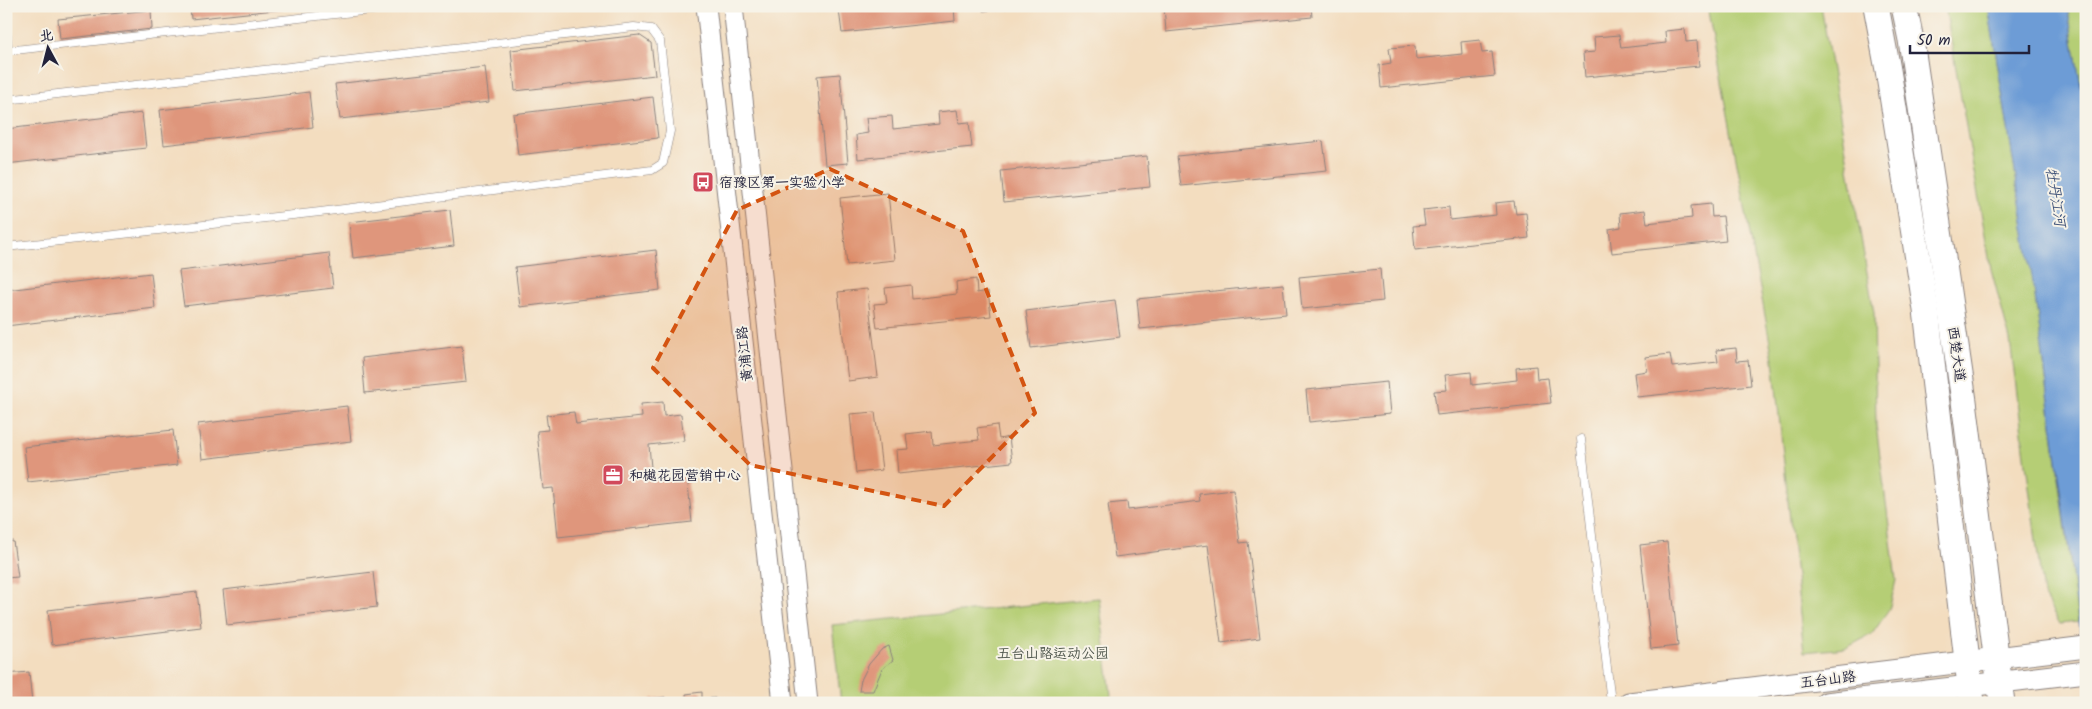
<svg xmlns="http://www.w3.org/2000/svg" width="2092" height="709" font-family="Kalam,'LXGW WenKai TC',sans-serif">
	<rect width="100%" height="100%" fill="#f7f3e8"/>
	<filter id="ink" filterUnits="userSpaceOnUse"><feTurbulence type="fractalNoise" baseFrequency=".02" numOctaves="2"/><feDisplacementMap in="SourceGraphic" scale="10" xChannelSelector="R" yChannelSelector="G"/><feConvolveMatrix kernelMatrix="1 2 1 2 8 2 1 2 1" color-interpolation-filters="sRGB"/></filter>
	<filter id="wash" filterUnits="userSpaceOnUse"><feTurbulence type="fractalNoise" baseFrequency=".0096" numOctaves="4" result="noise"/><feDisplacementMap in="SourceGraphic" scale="20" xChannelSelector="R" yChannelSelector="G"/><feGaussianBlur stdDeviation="1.12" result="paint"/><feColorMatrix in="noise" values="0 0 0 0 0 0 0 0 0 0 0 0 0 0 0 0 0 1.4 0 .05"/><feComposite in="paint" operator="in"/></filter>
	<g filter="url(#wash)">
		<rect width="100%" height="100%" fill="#f3ddbf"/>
		<g fill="#b5ce74" stroke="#6c7858">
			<path d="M 1708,6 L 1821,6 L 1874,313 L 1876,425 L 1896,580 L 1889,610 L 1872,634 L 1846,648 L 1804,652 L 1773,359 Z"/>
			<path d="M 1945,6 L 1988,6 L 2034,288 L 2078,622 L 2060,624 L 2043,595 L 2010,340 L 1991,269 Z"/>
			<path d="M 2067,6 L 2086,6 L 2086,116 Z"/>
			<path d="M 1099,598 L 1112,703 L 841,703 L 832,625 Z"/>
		</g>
		<path fill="#6d9cd6" stroke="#485f88" d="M 1988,6 L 2067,6 L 2086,116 L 2086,676 L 2034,289 Z"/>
		<g id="blocks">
			<g fill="#df967c">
				<path d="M 190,6 L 283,6 L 284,9 L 191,19 Z"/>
				<path d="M 851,6 L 954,6 L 955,21 L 842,33 L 839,10 L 851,8 Z"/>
				<path d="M 983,6 L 1013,6 L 1013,8 L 983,11 Z"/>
				<path d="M 1164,6 L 1311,6 L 1312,17 L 1166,32 Z"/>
				<path d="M 151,10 L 152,29 L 60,39 L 58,19 Z"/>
				<path d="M 6,28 L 10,28 L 12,47 L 6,48 Z"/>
				<path d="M 1685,29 L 1686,42 L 1697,41 L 1699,66 L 1585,77 L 1583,53 L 1595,52 L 1594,37 L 1619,35 L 1621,48 L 1666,43 L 1665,31 Z"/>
				<path d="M 639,35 L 651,43 L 655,75 L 515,91 L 511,50 Z"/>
				<path d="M 1480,40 L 1482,53 L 1492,52 L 1495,76 L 1381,88 L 1379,65 L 1391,63 L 1389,48 L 1415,46 L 1416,59 L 1462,54 L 1461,42 Z"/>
				<path d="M 485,67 L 489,102 L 340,119 L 335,84 Z"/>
				<path d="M 840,74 L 848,163 L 825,165 L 817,76 Z"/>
				<path d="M 309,92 L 313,127 L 164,145 L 160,110 Z"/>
				<path d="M 653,97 L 658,138 L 518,155 L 513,114 Z"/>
				<path d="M 957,110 L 959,123 L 969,122 L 972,147 L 858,159 L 856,135 L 868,133 L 866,118 L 892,116 L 893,129 L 939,124 L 938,112 Z"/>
				<path d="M 142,113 L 146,148 L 6,164 L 6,129 Z"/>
				<path d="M 1323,141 L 1327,171 L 1181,186 L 1177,156 Z"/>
				<path d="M 1147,156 L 1150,187 L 1004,202 L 1001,171 Z"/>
				<path d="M 888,193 L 895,260 L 847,265 L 840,198 Z"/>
				<path d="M 1514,201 L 1516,214 L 1526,213 L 1529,238 L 1415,250 L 1413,226 L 1425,225 L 1423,210 L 1449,207 L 1450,220 L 1496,215 L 1495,203 Z"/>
				<path d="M 1711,204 L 1712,217 L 1723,216 L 1726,241 L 1612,253 L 1609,229 L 1621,227 L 1620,213 L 1645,210 L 1647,223 L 1692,218 L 1691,206 Z"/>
				<path d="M 450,210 L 454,246 L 353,258 L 349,222 Z"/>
				<path d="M 656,250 L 660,290 L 520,307 L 515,267 Z"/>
				<path d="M 329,253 L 333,288 L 184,306 L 179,271 Z"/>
				<path d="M 1380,269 L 1383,301 L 1302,309 L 1299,277 Z"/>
				<path d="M 151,273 L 155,308 L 6,326 L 6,290 Z"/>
				<path d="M 976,279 L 977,293 L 988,291 L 991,316 L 877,328 L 874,304 L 887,303 L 885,288 L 911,285 L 912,299 L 957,294 L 956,282 Z"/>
				<path d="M 1283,284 L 1286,314 L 1140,329 L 1137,299 Z"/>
				<path d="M 867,289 L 878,377 L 848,381 L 838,292 Z"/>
				<path d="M 1115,300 L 1120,337 L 1031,348 L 1026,311 Z"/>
				<path d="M 462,346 L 466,382 L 365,393 L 362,358 Z"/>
				<path d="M 1736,348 L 1737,361 L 1748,360 L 1751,385 L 1637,397 L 1634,373 L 1647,371 L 1645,357 L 1670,354 L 1672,367 L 1718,362 L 1716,350 Z"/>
				<path d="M 1536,366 L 1537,379 L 1548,378 L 1551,403 L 1437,415 L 1434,391 L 1447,390 L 1445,375 L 1471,372 L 1472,385 L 1517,380 L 1516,368 Z"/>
				<path d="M 1387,382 L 1390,414 L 1309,422 L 1306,390 Z"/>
				<path d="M 663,402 L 664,416 L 681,414 L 684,441 L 649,445 L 652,479 L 687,475 L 692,522 L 558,537 L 553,488 L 543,489 L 537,431 L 548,430 L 546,415 L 574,412 L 576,424 L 642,417 L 641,404 Z"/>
				<path d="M 347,406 L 351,441 L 202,459 L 198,424 Z"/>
				<path d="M 875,412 L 882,470 L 856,473 L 850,414 Z"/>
				<path d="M 997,425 L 999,439 L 1009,437 L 1012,462 L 898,474 L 896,450 L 908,449 L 906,434 L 932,431 L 933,445 L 979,440 L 977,428 Z"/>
				<path d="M 173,430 L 177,465 L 28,482 L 24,447 Z"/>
				<path d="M 1233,490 L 1240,543 L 1248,542 L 1260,638 L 1221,643 L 1208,545 L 1115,557 L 1108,504 L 1127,502 L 1128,510 L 1200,501 L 1199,494 Z"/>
				<path d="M 13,541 L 18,577 L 6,578 L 6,542 Z"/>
				<path d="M 1667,542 L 1678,646 L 1651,649 L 1640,545 Z"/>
				<path d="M 373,572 L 377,607 L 227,625 L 223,590 Z"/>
				<path d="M 197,592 L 201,627 L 52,645 L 48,610 Z"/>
				<path d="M 889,646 L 893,660 L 882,669 L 873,691 L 859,691 L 861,680 L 869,664 L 882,649 Z"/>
				<path d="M 29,672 L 32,703 L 6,703 L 6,674 Z"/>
				<path d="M 702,692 L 702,699 L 715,698 L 716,703 L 687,703 L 686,694 Z"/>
				<path d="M 665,697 L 665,703 L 651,703 L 651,699 Z"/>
			</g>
		</g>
	</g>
	<g filter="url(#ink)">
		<use href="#blocks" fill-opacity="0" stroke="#8a807d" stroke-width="1"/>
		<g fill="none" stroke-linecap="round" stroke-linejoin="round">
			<g stroke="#8a807d" stroke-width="9">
				<g id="service">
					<path d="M 6,51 L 407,6"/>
					<path d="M 6,100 L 634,27 L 651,29 L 660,41 L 670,131 L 663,163 L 652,170 L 320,212 L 6,247"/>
					<path d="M 1581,439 L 1611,703"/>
				</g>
			</g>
			<g stroke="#8a807d" stroke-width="21">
				<g id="tertiary">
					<path d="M 706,6 L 783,703"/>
					<path d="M 733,6 L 808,703"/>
				</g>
			</g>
			<g stroke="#8a807d" stroke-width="23">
				<g id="secondary">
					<path d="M 1629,703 L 2086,647"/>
					<path d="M 1826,703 L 2086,672"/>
				</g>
			</g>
			<g stroke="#8a807d" stroke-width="27">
				<g id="trunk">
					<path d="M 1876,6 L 1888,70 L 1926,310 L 1972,703"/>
					<path d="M 1904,6 L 1911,40 L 1964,401 L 2002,703"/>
				</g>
			</g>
			<use href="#service" stroke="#fff" stroke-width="8"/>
			<use href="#tertiary" stroke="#fff" stroke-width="19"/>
			<use href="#secondary" stroke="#fff" stroke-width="21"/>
			<use href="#trunk" stroke="#fff" stroke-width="25"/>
		</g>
	</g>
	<path fill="#d45411" fill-opacity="0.2" stroke="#d45411" stroke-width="4" stroke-dasharray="10 6" stroke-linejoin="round" d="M 830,169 L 963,231 L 1035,413 L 944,506 L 750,465 L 653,368 L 737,210 Z"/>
	<defs>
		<g id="bus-square" transform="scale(1.125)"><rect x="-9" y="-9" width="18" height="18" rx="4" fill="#d1495b" stroke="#f7f3e8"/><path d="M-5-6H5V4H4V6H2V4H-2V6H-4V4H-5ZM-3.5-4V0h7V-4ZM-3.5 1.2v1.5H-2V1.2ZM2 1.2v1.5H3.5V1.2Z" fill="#fff"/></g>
		<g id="office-square" transform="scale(1.125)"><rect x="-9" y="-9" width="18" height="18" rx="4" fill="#d1495b" stroke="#f7f3e8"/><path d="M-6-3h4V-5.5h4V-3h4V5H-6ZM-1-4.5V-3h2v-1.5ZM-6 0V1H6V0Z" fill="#fff"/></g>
	</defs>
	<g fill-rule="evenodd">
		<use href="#bus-square" x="703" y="182"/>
		<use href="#office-square" x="613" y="475"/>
	</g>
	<g text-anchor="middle" stroke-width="4" stroke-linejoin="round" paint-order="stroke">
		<g font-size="14" fill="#22223b" stroke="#f7f3e8" text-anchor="start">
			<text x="719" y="187">宿豫区第一实验小学</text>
			<text x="629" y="480">和樾花园营销中心</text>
		</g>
		<g font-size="14" fill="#22223b" stroke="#f7f3e8">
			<text transform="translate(744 354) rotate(-96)" y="5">黄浦江路</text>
			<text transform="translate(1957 354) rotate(82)" y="5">西楚大道</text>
			<text transform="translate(1828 679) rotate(-7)" y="5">五台山路</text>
		</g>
		<g font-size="14" fill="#4e564c" stroke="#f7f3e8">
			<text x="1053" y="658">五台山路运动公园</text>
		</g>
		<g font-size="15" font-style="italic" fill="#405379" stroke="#f7f3e8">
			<text transform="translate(2056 197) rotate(81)" y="5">牡丹江河</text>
		</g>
	</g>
	<rect width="2092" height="709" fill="none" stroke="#f7f3e8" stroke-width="25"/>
	<g transform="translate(48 48) rotate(353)" stroke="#f7f3e8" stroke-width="4" paint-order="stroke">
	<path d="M0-4L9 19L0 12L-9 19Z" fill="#22223b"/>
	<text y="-8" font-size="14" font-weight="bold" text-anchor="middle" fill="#22223b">北</text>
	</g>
	<path d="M1910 45v8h119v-8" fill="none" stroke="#22223b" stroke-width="2.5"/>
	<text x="1917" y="45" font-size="15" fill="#22223b" stroke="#f7f3e8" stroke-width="4" paint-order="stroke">50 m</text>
</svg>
